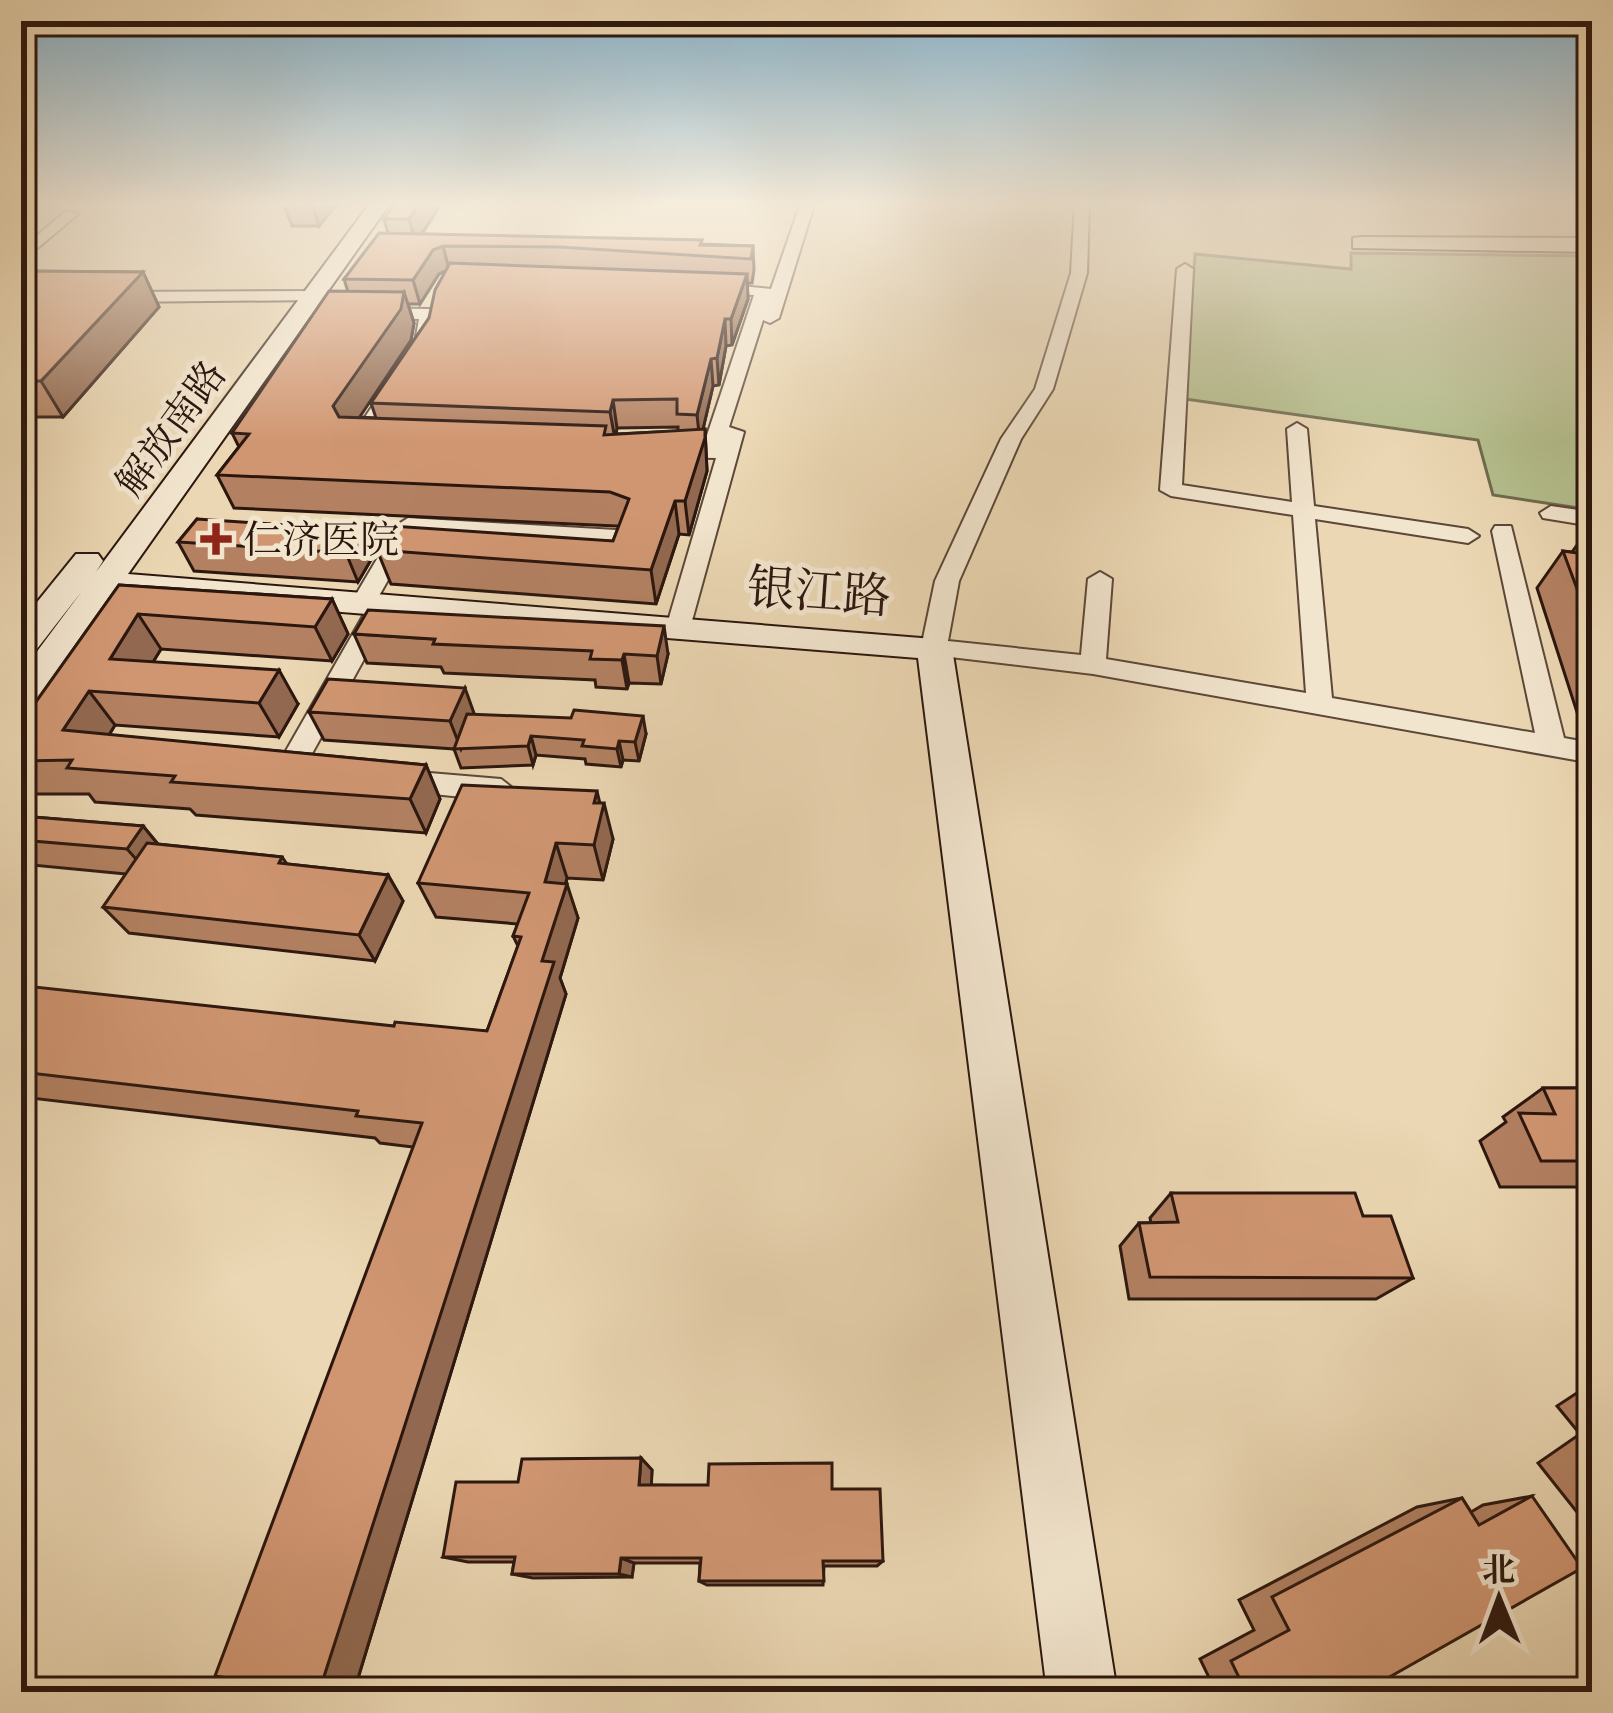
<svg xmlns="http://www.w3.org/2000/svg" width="1613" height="1713" font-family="'Libre Bodoni','Noto Serif SC',serif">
	<rect width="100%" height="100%" fill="#ebd7b3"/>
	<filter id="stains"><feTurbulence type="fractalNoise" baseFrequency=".00167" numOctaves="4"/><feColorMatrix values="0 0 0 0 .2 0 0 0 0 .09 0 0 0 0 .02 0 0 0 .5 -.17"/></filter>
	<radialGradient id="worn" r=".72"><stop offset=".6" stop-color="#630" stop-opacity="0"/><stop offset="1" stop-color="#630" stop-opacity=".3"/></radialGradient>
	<path fill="#b5bf8e" stroke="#706b4e" stroke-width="3" d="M 1351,253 L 1592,256 L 1592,510 L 1493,495 L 1478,440 L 1185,399 L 1195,254 L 1351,269 Z"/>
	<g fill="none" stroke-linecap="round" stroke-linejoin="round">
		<g stroke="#5c4738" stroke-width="4">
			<g id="street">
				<path d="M 801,202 L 815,202 L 779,318 L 770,323 L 763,320 L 729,427 L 744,432 L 690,628 L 687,634 L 669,634 L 666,628 L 716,458 L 665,457 L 655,451 L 665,445 L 703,447 L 754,295 L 710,293 L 702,288 L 710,283 L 771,289 Z"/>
				<path d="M 1075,202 L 1089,202 L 1087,273 L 1053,389 L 1021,439 L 959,581 L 948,641 L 1081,655 L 1088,579 L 1100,572 L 1112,579 L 1106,659 L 1306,693 L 1293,515 L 1171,496 L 1160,490 L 1177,269 L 1185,264 L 1193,269 L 1182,485 L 1292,502 L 1287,429 L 1297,423 L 1307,429 L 1314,506 L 1468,529 L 1479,536 L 1468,543 L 1315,519 L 1332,698 L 1535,733 L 1492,531 L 1495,526 L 1511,526 L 1564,738 L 1592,743 L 1592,763 L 1093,674 L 925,654 L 921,648 L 935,581 L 1001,439 L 1035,389 L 1071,273 Z"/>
				<path d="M 66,211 L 78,214 L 21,262 L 21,249 Z"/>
				<path d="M 313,291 L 321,296 L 319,300 L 115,302 L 107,297 L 115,292 Z"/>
				<path d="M 301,307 L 429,309 L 438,314 L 433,342 L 373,435 L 382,441 L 379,445 L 359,447 L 349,441 L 415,342 L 419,319 L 295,316 L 295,308 Z"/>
				<path d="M 1551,506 L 1592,512 L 1592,526 L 1543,518 L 1540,513 Z"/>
				<path d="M 408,518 L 616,530 L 627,537 L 616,544 L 415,532 L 375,603 L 388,605 L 391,610 L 303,770 L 299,777 L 279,777 L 275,770 L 367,609 L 355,608 L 351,603 L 397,525 Z"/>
				<path d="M 394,770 L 501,779 L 515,790 L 501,801 L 394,790 L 380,780 Z"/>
			</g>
		</g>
		<g stroke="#2c170f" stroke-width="4">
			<g id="secondary">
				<path d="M 371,202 L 391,202 L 128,574 L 946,640 L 952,648 L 1117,1692 L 1047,1692 L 918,658 L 115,594 L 34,708 L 21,712 L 21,673 L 82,591 L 33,654 L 21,657 L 21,622 L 76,554 L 98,554 L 103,561 L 96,572 Z"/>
				<path d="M 1361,237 L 1592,238 L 1592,252 L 1353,248 L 1353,238 Z"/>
			</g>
		</g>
		<use href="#street" fill="#f2e5ce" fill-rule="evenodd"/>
		<use href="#secondary" fill="#f2e5ce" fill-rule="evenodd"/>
	</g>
	<g fill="#b38162" stroke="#2c170f" stroke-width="3" fill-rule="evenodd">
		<path d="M 283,202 L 337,202 L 319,226 L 292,226 Z"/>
		<path d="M 396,202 L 442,202 L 422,234 L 753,246 L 754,270 L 752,283 L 747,283 L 748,299 L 732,345 L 726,346 L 719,385 L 713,386 L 703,429 L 705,429 L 707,471 L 689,535 L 679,534 L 656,604 L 391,584 L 377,550 L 613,541 L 619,526 L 616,526 L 234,508 L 217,475 L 239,447 L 232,433 L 348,292 L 344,279 L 388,233 L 384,219 ZM 446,271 L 429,318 L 371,403 L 376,418 L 359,417 L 411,340 L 414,323 L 408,304 L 420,304 L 439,274 ZM 678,427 L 678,431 L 616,434 L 617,428 Z"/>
		<path d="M 21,271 L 143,272 L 159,307 L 63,417 L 21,417 Z"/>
		<path d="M 197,519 L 372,558 L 358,582 L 194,571 L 178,542 Z"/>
		<path d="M 1592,524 L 1592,741 L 1585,737 L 1537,588 L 1563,551 L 1572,552 Z"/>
		<path d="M 119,585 L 332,599 L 348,634 L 332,661 L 161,649 L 153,662 L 298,704 L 279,737 L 115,725 L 109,735 L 426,765 L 440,799 L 426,833 L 196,815 L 190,809 L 95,802 L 89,794 L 25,794 L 21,789 L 21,723 Z"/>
		<path d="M 354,634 L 668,654 L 661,684 L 629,683 L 627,689 L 596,687 L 595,680 L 444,673 L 441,667 L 367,663 Z"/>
		<path d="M 309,712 L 475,715 L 646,734 L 639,761 L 623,760 L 621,767 L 586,764 L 585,759 L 536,755 L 533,765 L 461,768 L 454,749 L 324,740 Z"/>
		<path d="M 600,803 L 613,839 L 603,880 L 567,878 L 566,884 L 578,918 L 560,978 L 566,994 L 355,1688 L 413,1147 L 380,1143 L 375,1138 L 22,1097 L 21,1007 L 487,1031 L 518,946 L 513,936 L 518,924 L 436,917 L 418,883 Z"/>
		<path d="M 21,816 L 143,826 L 158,844 L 282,857 L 287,864 L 388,875 L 403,901 L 375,961 L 129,933 L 103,907 L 126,874 L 21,864 Z"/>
		<path d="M 1543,1088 L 1592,1088 L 1592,1187 L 1500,1187 L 1480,1141 L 1506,1122 L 1503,1117 Z"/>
		<path d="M 1171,1193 L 1363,1216 L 1413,1278 L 1376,1299 L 1129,1299 L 1120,1246 L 1139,1223 L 1151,1223 L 1150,1218 Z"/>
		<path d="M 1592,1383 L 1592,1531 L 1538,1463 L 1580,1434 L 1557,1406 Z"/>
		<path d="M 641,1458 L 652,1470 L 651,1485 L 832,1489 L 883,1561 L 877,1566 L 824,1566 L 823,1585 L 707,1585 L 699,1581 L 700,1563 L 634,1563 L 632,1577 L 533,1578 L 512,1574 L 514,1562 L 468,1562 L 443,1557 L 518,1482 Z"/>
		<path d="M 1532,1496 L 1363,1692 L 1216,1692 L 1200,1659 L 1254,1630 L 1239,1600 L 1417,1507 L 1462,1498 L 1471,1512 L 1483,1505 Z"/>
	</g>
	<g fill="#926950" stroke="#2c170f" stroke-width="3">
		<path d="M 311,202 L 338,203 L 319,226 Z"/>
		<path d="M 420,202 L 442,202 L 416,243 L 409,219 Z"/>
		<path d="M 443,246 L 449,269 L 439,274 L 420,304 L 413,280 L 433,250 Z"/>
		<path d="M 143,272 L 159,307 L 63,417 L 41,381 Z"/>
		<path d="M 747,274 L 748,299 L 732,345 L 731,319 Z"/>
		<path d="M 404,292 L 414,323 L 411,340 L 345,439 L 333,406 Z"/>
		<path d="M 725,319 L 726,346 L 719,385 L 717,358 Z"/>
		<path d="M 711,359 L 713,386 L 700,442 L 697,415 Z"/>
		<path d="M 613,400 L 617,428 L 615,439 L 610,412 Z"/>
		<path d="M 705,429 L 707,471 L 689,535 L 685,501 Z"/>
		<path d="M 675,501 L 679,534 L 656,604 L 651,570 Z"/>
		<path d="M 361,530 L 372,558 L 358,582 L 346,553 Z"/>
		<path d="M 332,599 L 348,634 L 332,661 L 315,627 Z"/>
		<path d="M 138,614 L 161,649 L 134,693 L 110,659 Z"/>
		<path d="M 664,626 L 668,654 L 661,684 L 657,656 Z"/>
		<path d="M 624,654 L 629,683 L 627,689 L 622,660 Z"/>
		<path d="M 279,670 L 298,704 L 279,737 L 259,703 Z"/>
		<path d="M 465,688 L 475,716 L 461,749 L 450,721 Z"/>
		<path d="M 89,691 L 115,725 L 91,764 L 63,730 Z"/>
		<path d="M 643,716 L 646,734 L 639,761 L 635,742 Z"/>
		<path d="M 531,736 L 536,755 L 533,765 L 528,746 Z"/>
		<path d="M 619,741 L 623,760 L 621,767 L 617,749 Z"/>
		<path d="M 426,765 L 440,799 L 426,833 L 410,799 Z"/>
		<path d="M 597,791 L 602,812 L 604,803 L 613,839 L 603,880 L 594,845 L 594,803 Z"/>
		<path d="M 143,826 L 165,853 L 151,876 L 127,849 Z"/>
		<path d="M 556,843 L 567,878 L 559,908 L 567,884 L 578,918 L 560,978 L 566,994 L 355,1688 L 319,1692 L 542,961 L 545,882 Z"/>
		<path d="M 388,875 L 403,901 L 375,961 L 359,935 Z"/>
		<path d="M 641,1458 L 652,1470 L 651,1495 L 639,1485 Z"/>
		<path d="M 621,1558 L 634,1563 L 632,1577 L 619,1574 Z"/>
	</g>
	<g fill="#d09672" stroke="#2c170f" stroke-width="3">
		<path d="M 396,202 L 420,202 L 409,219 L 384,219 Z"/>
		<path d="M 379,233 L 702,240 L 700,245 L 753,246 L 751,259 L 560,247 L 443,246 L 433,250 L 413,280 L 344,279 Z"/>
		<path d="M 450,263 L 747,274 L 731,319 L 725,319 L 717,358 L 711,359 L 697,415 L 677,414 L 677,399 L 613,400 L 610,412 L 371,403 L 429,318 L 435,290 Z"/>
		<path d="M 21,271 L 143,272 L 41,381 L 21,381 Z"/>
		<path d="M 329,291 L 404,292 L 401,309 L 333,406 L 339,417 L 606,426 L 604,435 L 705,429 L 705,438 L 685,501 L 675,501 L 651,570 L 377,550 L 392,526 L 613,541 L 629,499 L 610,492 L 217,475 L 249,434 L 232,433 Z"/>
		<path d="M 197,519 L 361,530 L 346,553 L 178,542 Z"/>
		<path d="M 1563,551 L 1592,555 L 1592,629 Z"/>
		<path d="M 119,585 L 332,599 L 315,627 L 138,614 L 110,659 L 279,670 L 259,703 L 89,691 L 63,730 L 426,765 L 410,799 L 171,782 L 175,776 L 67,768 L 72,760 L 21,761 L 21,723 Z"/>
		<path d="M 368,610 L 664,626 L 657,656 L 624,654 L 622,660 L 590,659 L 592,651 L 433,644 L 435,639 L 354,634 Z"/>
		<path d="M 328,679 L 465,688 L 450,721 L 309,712 Z"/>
		<path d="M 574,710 L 643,716 L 635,742 L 619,741 L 617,749 L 582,746 L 584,740 L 531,736 L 528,746 L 454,749 L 467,714 L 571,718 Z"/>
		<path d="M 462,785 L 597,791 L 594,803 L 604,803 L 594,845 L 556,843 L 545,882 L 567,884 L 542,961 L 554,962 L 319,1692 L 215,1676 L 422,1123 L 356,1116 L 358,1111 L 21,1072 L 21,1007 L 35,987 L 394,1026 L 395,1022 L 487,1031 L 521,937 L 513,936 L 529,893 L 418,883 Z"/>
		<path d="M 21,816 L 143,826 L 127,849 L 21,840 Z"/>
		<path d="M 147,843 L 282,857 L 279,863 L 388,875 L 359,935 L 103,907 Z"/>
		<path d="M 1543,1088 L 1592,1088 L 1592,1161 L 1541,1161 L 1519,1113 L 1555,1114 Z"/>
		<path d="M 1171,1193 L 1355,1193 L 1363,1216 L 1391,1216 L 1413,1278 L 1150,1277 L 1139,1223 L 1178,1222 Z"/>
		<path d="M 641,1458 L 639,1485 L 708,1485 L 709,1464 L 832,1463 L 832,1489 L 880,1489 L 883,1561 L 823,1561 L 824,1581 L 699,1581 L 701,1558 L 621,1558 L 619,1574 L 512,1574 L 515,1557 L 443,1557 L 456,1482 L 518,1482 L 522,1459 Z"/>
		<path d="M 1532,1496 L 1582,1568 L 1363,1692 L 1246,1692 L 1231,1661 L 1289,1630 L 1272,1597 L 1462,1498 L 1479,1525 Z"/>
	</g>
	<linearGradient id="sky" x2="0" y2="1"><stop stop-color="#88b6d0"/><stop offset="0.46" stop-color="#f6eddd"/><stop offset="1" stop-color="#f6eddd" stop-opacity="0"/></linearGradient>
	<rect width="1613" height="442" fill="url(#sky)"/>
	<path fill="#8f2418" stroke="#f2e5ce" stroke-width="4.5" d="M210 521h12v12h12v12h-12v12h-12v-12h-12v-12h12z"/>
	<g text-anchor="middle" stroke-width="10" stroke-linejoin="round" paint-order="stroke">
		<g font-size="39" fill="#2c170f" stroke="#f2e5ce">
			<text transform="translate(170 428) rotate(-54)" y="14">解放南路</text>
		</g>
		<g font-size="39" fill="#2c170f" stroke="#f2e5ce" text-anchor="start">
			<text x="243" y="553">仁济医院</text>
		</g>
		<g font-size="48" fill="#2c170f" stroke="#f2e5ce">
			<text transform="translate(819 591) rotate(4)" y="17">银江路</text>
		</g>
	</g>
	<rect width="1613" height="1713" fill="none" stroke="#ebd7b3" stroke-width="72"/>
	<rect x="24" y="24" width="1565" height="1665" fill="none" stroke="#2c170f" stroke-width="6"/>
	<rect x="36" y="36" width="1541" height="1641" fill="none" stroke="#2c170f" stroke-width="3"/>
	<g transform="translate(1499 1599) rotate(359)" stroke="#f2e5ce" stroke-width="9" paint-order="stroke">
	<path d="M0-9L21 45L0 30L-21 45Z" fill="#2c170f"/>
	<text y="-18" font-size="33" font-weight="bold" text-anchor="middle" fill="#2c170f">北</text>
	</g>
	<rect width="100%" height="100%" filter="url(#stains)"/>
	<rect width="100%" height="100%" fill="url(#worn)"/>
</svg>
